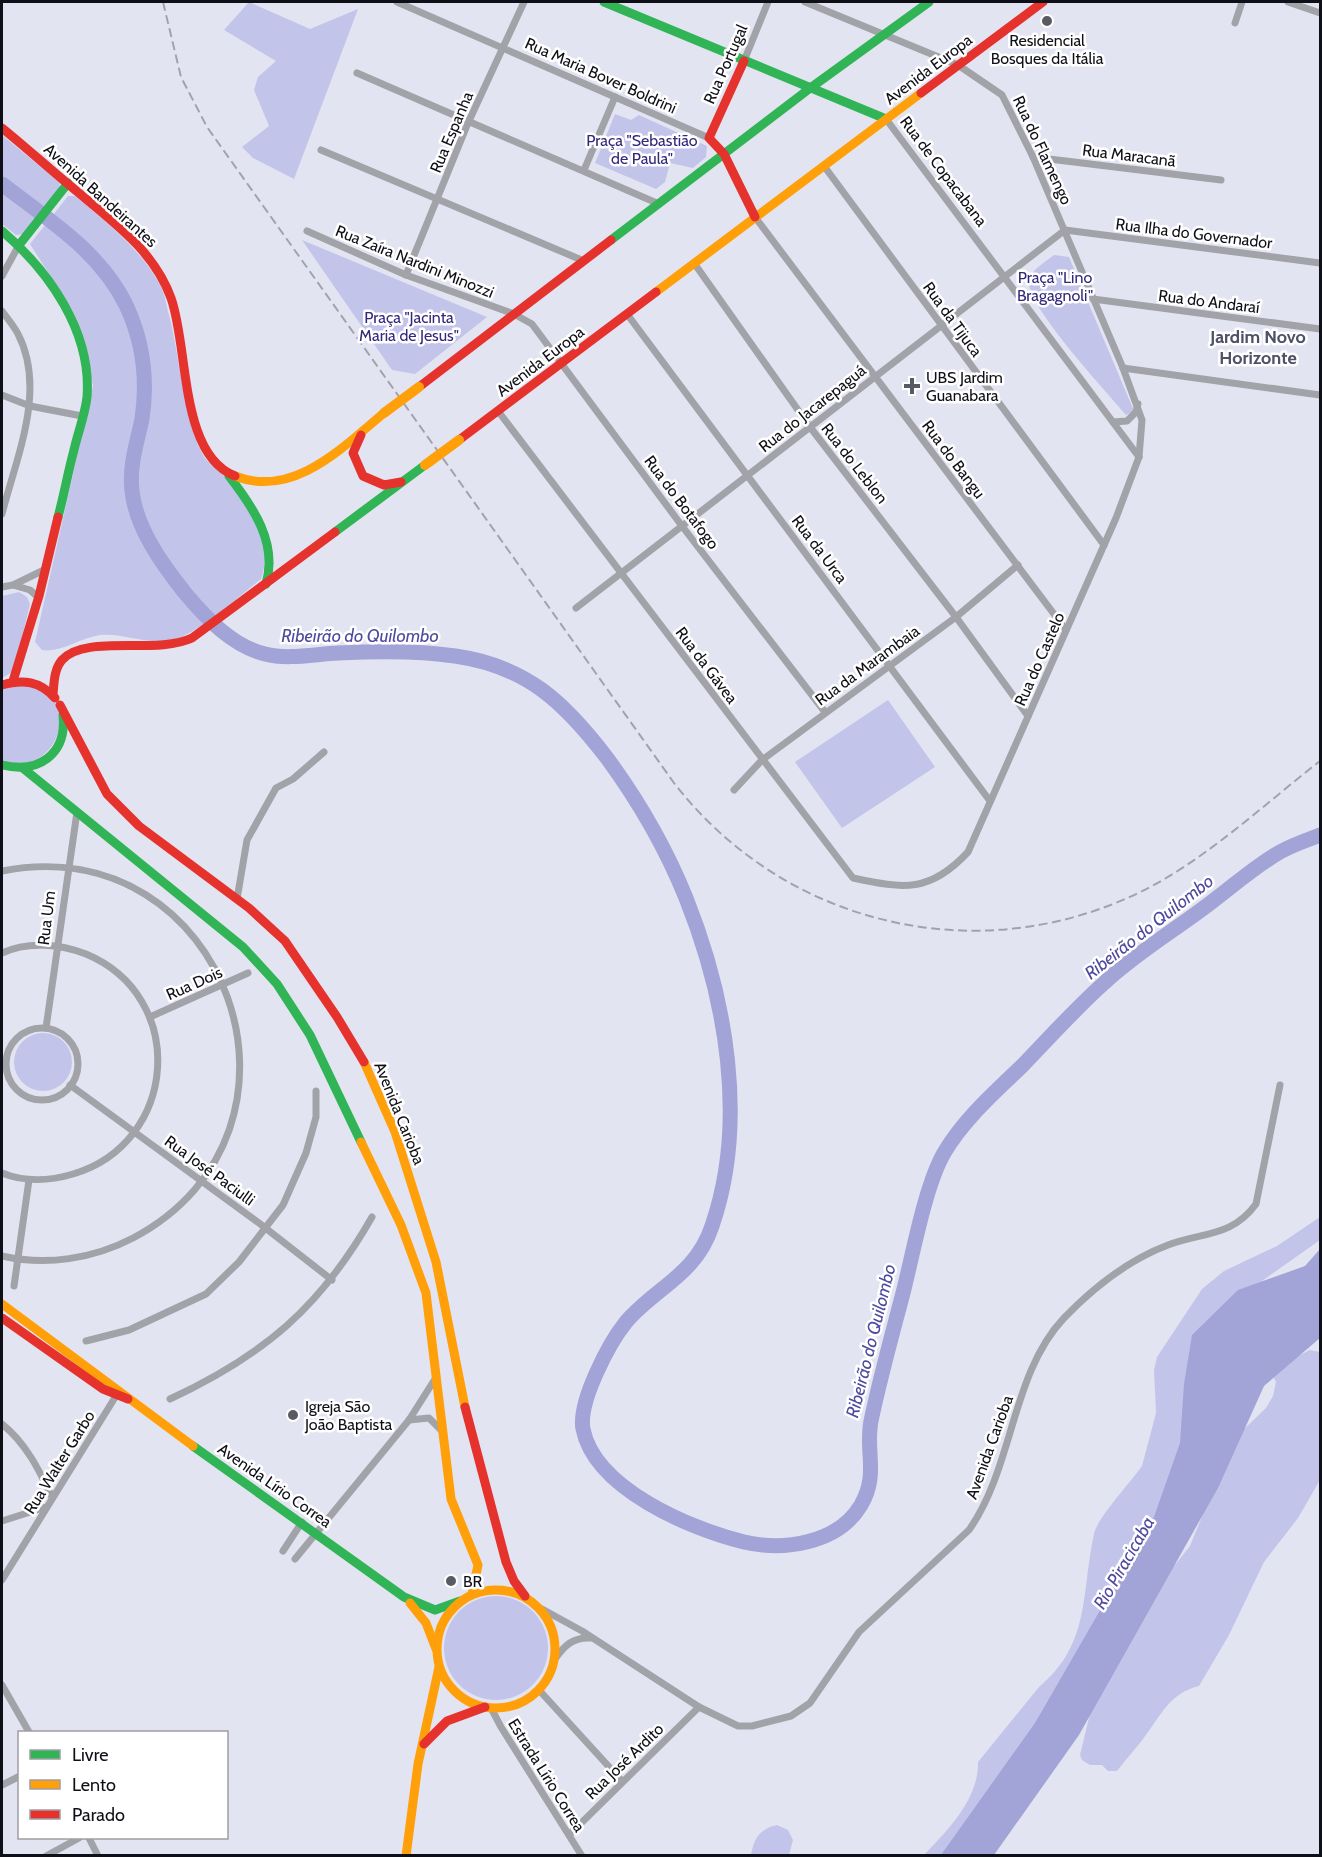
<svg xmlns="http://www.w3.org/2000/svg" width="1322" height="1857" font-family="Cabin,sans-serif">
	<rect width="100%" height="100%" fill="#e3e4f1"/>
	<g fill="#c3c4ea">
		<path d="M 249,2 L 310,29 L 358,9 L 294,179 L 253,158 L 242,147 L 269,126 L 254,90 L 258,77 L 276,61 L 224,30 Z"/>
		<path d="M 615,114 L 631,120 L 639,115 L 707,146 L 706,157 L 693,168 L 670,163 L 665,182 L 656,189 L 595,163 Z"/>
		<path d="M 2,135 L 60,183 L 59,189 L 23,234 L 16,235 L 2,224 Z"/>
		<path d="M 68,196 L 75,196 C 106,222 140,248 160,285 C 165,293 166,305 169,315 C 180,356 183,418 202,453 C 207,464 219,470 227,479 C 247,504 274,546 261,579 C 241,595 193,638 169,641 C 145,644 123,633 100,635 C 79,638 62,653 42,650 L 35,642 L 93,386 L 82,336 L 73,312 L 30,244 Z"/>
		<path d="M 302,240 L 487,317 L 415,374 L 392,370 Z"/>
		<path d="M 1054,255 L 1069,257 L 1134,411 L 1126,415 C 1108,393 1026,306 1029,281 C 1031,270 1045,262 1054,255 Z"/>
		<path d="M 19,592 L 27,597 L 30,604 L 14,671 L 2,678 L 2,596 Z"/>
		<path d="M 11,685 C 18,686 27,685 34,687 C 74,698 65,756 24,764 C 18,766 8,762 2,761 L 2,689 Z"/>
		<path d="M 888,700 L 935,767 L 842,828 L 795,762 Z"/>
		<circle cx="43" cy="1062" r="29"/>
		<path d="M 1320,1217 L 1320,1240 L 1228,1305 L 1189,1457 L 1071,1670 L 951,1855 L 923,1856 C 947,1831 979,1799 978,1762 L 1039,1687 C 1091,1644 1081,1593 1094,1534 C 1097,1518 1131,1482 1142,1466 L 1156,1413 L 1154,1370 L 1157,1357 L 1202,1289 L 1224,1271 L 1277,1246 Z"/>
		<path d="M 1310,1350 L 1320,1352 L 1320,1480 L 1298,1518 L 1264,1562 L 1229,1635 L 1199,1686 C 1169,1693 1160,1717 1143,1739 C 1135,1750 1125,1760 1117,1771 L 1108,1771 L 1102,1765 L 1090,1765 L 1082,1760 L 1080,1755 L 1095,1693 L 1134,1616 L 1190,1546 L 1212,1492 L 1242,1431 L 1266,1408 L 1273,1396 L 1276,1382 L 1270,1370 Z"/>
		<circle cx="496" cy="1648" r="52"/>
		<path d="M 777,1825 L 788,1830 L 793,1840 L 789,1855 L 751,1855 C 754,1838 760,1829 777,1825 Z"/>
	</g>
	<path fill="#a2a3d7" d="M 1320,1249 L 1320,1338 L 1264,1386 L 1218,1488 L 1079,1735 L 994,1855 L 941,1855 L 1035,1723 L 1154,1517 L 1180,1443 L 1184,1384 L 1192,1335 L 1238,1290 L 1305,1266 Z"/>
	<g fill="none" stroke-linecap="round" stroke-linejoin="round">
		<path stroke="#a2a3d7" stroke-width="15" d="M 2,184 C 47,219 100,251 126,305 C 143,341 148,379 142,419 C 137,443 129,465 132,491 C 136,528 162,564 185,593 C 206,618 232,646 265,654 C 288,660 315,654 338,653 C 376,651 416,650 455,656 C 527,666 565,703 607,758 C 640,803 665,846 686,898 C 726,998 748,1122 712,1226 C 696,1275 656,1287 626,1322 C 609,1343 578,1402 583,1429 C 595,1489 691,1529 744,1542 C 783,1551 838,1544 861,1505 C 879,1474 865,1452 871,1421 C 880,1378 892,1335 903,1293 C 913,1254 925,1186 944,1153 C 963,1120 995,1092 1022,1066 C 1049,1038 1075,1009 1104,983 C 1136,953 1175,930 1209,904 C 1232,887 1255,866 1280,852 C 1292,845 1307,840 1320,835"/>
		<g stroke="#a2a3a8" stroke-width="7">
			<path d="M 397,2 L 709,138"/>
			<path d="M 1288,2 L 1320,13"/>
			<path d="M 1235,23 L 1242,2"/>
			<path d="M 744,61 L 768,2"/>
			<path d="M 357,73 L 659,204"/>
			<path d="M 886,119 L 1139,457"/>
			<path d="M 321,150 L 584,261"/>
			<path d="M 1033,157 L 1221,180"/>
			<path d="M 824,166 L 1104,545"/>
			<path d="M 584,170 L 615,97"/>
			<path d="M 755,217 L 1066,630"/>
			<path d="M 307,231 L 406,275 L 514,314 L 532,324 L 682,526 L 825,712"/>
			<path d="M 694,263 L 810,427 L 956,617 L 1028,716"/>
			<path d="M 406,275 L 468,123 L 524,2"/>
			<path d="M 2,276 L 19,245"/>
			<path d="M 1093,299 L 1320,329"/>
			<path d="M 2,311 C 7,318 14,326 18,334 C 47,390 16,458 2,514"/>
			<path d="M 627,314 L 990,801"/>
			<path d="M 1123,368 L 1320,395"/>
			<path d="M 2,395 L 30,406 L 82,416"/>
			<path d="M 498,411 L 853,878 C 904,889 930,893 968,852 L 1116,518 L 1139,457 L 1142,420 L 1123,368 L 1033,157 L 1002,95 L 958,65 L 805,2"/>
			<path d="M 1113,422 L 1127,421 L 1136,412 L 1138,404"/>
			<path d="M 13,585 L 30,590 L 38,597"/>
			<path d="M 2,587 L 13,585 L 44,570"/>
			<path d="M 576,608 L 1065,230 L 1320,263"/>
			<path d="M 734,790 L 762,760 L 956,617 L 1018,565"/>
			<path d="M 2,871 C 227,827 335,1131 133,1238 C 93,1259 46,1266 2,1256"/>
			<path d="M 237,899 L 247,840 L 276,788 L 293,779 L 324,752"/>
			<path d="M 2,953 C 28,941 60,944 86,954 C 189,997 178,1143 73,1174 C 50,1181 24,1182 2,1173"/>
			<path d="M 150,1017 L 248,973"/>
			<path d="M 46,1028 L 77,812"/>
			<circle cx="42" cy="1064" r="36"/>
			<path d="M 70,1085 L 259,1223 L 332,1280"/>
			<path d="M 14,1286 L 29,1180"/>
			<path d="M 86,1341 L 129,1330 L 206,1294 L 239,1262 L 283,1205 L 306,1153 L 316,1117 L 316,1091"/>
			<path d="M 170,1399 C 264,1355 320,1308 372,1217"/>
			<path d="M 409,1420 L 429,1418 L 441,1430"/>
			<path d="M 2,1424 C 26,1443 39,1470 52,1497"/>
			<path d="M 2,1521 L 46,1507"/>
			<path d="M 283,1551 L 302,1522"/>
			<path d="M 295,1559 L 409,1420 L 435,1379"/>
			<path d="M 2,1580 L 119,1391"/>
			<path d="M 542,1609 L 582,1631 L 699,1707 L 738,1726 L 752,1726 L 791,1716 L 810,1703 L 859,1632 L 969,1530 C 1014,1466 1011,1374 1064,1318 C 1093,1288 1128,1260 1168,1245 C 1203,1232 1232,1237 1256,1204 L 1280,1085"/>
			<path d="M 555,1659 C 564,1646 573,1637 590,1638"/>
			<path d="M 2,1685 L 29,1732"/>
			<path d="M 539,1690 L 622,1781"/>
			<path d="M 491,1708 L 501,1727 L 582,1856"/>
			<path d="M 2,1785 L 20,1776"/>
			<path d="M 569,1835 L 699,1707"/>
			<path d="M 89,1838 L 98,1856"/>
			<path d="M 46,1856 L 79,1838"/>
		</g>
		<g stroke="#30b455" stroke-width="9">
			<path d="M 604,2 L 886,119"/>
			<path d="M 2,231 C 49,271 92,332 87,397 C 85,415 78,432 74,450 C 68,472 64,495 58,517"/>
			<path d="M 611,240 L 809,89 L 929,2"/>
			<path d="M 19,245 L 68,183"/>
			<path d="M 229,476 C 253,507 278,543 266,584"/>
			<path d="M 335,532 L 425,465"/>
			<path d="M 2,765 C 39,774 67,754 63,715"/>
			<path d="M 24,769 L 243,947 L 277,984 L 310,1035 L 361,1142"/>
			<path d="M 193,1446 L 404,1597 L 435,1610 L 460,1601"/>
		</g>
		<g stroke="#ff9f0a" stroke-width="9">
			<path d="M 656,292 L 921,93"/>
			<path d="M 235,476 C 293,499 343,447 384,413"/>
			<path d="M 364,1062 L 395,1132 L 436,1262 L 465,1407"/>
			<path d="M 361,1142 L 401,1225 L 426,1293 L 451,1499 L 478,1565 L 472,1594"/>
			<path d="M 2,1304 L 193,1446"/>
			<circle cx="496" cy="1649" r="59"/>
			<path d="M 410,1603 L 426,1623 L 436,1649"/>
			<path d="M 406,1856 L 418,1764 L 439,1667"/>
		</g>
		<g stroke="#e5322d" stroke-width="9">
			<path d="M 744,61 L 709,138 L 724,154 L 755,217"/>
			<path d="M 921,93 L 1043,2"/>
			<path d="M 2,128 C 28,149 53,172 79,193 C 115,224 154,251 171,298 C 189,348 179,454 235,476"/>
			<path d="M 419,387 L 611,240"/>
			<path d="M 361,435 L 353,453 L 363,476 L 384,485 L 401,482"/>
			<path d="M 459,440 L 656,292"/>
			<path d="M 13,681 L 39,596 L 58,517"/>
			<path d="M 2,685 C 23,679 40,681 55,698"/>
			<path d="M 53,695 C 54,683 54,669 62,660 C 85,634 156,655 192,638 L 335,532"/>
			<path d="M 60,705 L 107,794 L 139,826 L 249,908 L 285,941 L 337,1017 L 364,1062"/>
			<path d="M 2,1318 L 103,1389 L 128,1399"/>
			<path d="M 465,1407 L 506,1562 L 514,1581 L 525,1596"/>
			<path d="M 424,1744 L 447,1721 L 485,1707"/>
		</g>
		<path stroke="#a2a3aa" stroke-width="2" stroke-dasharray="9 4.5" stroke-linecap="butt" d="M 163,2 L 181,77 L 207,127 L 674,783 C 788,930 988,973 1152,886 C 1213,853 1266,803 1320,761"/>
		<g stroke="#ff9f0a" stroke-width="10">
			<path d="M 384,413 L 419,387"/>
			<path d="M 425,465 L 459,440"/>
		</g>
	</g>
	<g fill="#595a63" stroke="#fff" stroke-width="2">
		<circle cx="1047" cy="21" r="6"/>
		<path d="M909 377h6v6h6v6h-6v6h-6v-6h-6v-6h6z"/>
		<circle cx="293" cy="1415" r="6"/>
		<circle cx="451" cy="1581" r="6"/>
	</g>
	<g text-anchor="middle" stroke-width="5" stroke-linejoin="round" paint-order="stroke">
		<g font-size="16" fill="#0f0f17" stroke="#fff" text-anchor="start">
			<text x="1047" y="46" text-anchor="middle">Residencial<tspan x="1047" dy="18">Bosques da Itália</tspan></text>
			<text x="926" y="383">UBS Jardim<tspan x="926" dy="18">Guanabara</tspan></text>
			<text x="305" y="1412">Igreja São<tspan x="305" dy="18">João Baptista</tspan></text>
			<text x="463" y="1587">BR</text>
		</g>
		<g font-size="16" fill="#0f0f17" stroke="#fff">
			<text transform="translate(725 64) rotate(-66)" y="6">Rua Portugal</text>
			<text transform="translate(928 69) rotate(-37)" y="6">Avenida Europa</text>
			<text transform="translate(601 75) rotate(24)" y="6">Rua Maria Bover Boldrini</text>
			<text transform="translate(451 132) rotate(-67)" y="6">Rua Espanha</text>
			<text transform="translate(1043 150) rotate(65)" y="6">Rua do Flamengo</text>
			<text transform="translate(1129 155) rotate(7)" y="6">Rua Maracanã</text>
			<text transform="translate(944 171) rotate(53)" y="6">Rua de Copacabana</text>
			<text transform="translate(101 195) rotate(42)" y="6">Avenida Bandeirantes</text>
			<text transform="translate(1194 233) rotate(7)" y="6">Rua Ilha do Governador</text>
			<text transform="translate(415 261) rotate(22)" y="6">Rua Zaíra Nardini Minozzi</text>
			<text transform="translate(1209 301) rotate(7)" y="6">Rua do Andaraí</text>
			<text transform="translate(953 319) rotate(54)" y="6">Rua da Tijuca</text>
			<text transform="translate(540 361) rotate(-37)" y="6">Avenida Europa</text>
			<text transform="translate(812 408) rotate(-38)" y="6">Rua do Jacarepaguá</text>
			<text transform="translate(954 459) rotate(53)" y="6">Rua do Bangu</text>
			<text transform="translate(855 463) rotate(52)" y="6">Rua do Leblon</text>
			<text transform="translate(682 502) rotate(53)" y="6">Rua do Botafogo</text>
			<text transform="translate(820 549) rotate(53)" y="6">Rua da Urca</text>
			<text transform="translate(1039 659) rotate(-66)" y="6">Rua do Castelo</text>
			<text transform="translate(707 665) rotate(53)" y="6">Rua da Gávea</text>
			<text transform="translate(867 665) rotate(-36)" y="6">Rua da Marambaia</text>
			<text transform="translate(46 918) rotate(-83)" y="6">Rua Um</text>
			<text transform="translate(194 983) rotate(-24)" y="6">Rua Dois</text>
			<text transform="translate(400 1113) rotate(68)" y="6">Avenida Carioba</text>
			<text transform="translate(210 1170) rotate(36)" y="6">Rua José Paciulli</text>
			<text transform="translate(989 1447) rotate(-70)" y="6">Avenida Carioba</text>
			<text transform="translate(59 1462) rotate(-58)" y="6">Rua Walter Garbo</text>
			<text transform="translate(275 1485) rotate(35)" y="6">Avenida Lírio Correa</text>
			<text transform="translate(624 1761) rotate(-44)" y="6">Rua José Ardito</text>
			<text transform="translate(547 1775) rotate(58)" y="6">Estrada Lírio Correa</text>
		</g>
		<g font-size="16" fill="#33287a" stroke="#fff">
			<text x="642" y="146">Praça "Sebastião<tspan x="642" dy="18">de Paula"</tspan></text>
			<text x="1055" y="283">Praça "Lino<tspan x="1055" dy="18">Bragagnoli"</tspan></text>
			<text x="409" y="323">Praça "Jacinta<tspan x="409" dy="18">Maria de Jesus"</tspan></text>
		</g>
		<g font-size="18" font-weight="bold" fill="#505166" stroke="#fff">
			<text x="1258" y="343">Jardim Novo<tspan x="1258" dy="21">Horizonte</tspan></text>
		</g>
		<g font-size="18" font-style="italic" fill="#4f4a9f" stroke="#fff">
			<text x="360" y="642">Ribeirão do Quilombo</text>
			<text transform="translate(1149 927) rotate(-38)" y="6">Ribeirão do Quilombo</text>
			<text transform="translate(871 1341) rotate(-76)" y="6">Ribeirão do Quilombo</text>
			<text transform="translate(1124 1563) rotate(-60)" y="6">Rio Piracicaba</text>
		</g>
	</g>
	<rect width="1322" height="1857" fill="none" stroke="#0f0f17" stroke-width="6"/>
	<rect x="18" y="1731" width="210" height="108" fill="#ffffff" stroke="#9f9fa2" stroke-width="1.5"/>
	<rect x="30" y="1750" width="30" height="9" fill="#30b455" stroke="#9f9fa2" stroke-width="1.5"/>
	<text x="72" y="1761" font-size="18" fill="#0f0f17">Livre</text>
	<rect x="30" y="1780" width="30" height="9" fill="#ff9f0a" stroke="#9f9fa2" stroke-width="1.5"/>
	<text x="72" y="1791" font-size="18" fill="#0f0f17">Lento</text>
	<rect x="30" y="1810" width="30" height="9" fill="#e5322d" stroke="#9f9fa2" stroke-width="1.5"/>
	<text x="72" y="1821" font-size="18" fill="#0f0f17">Parado</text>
</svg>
